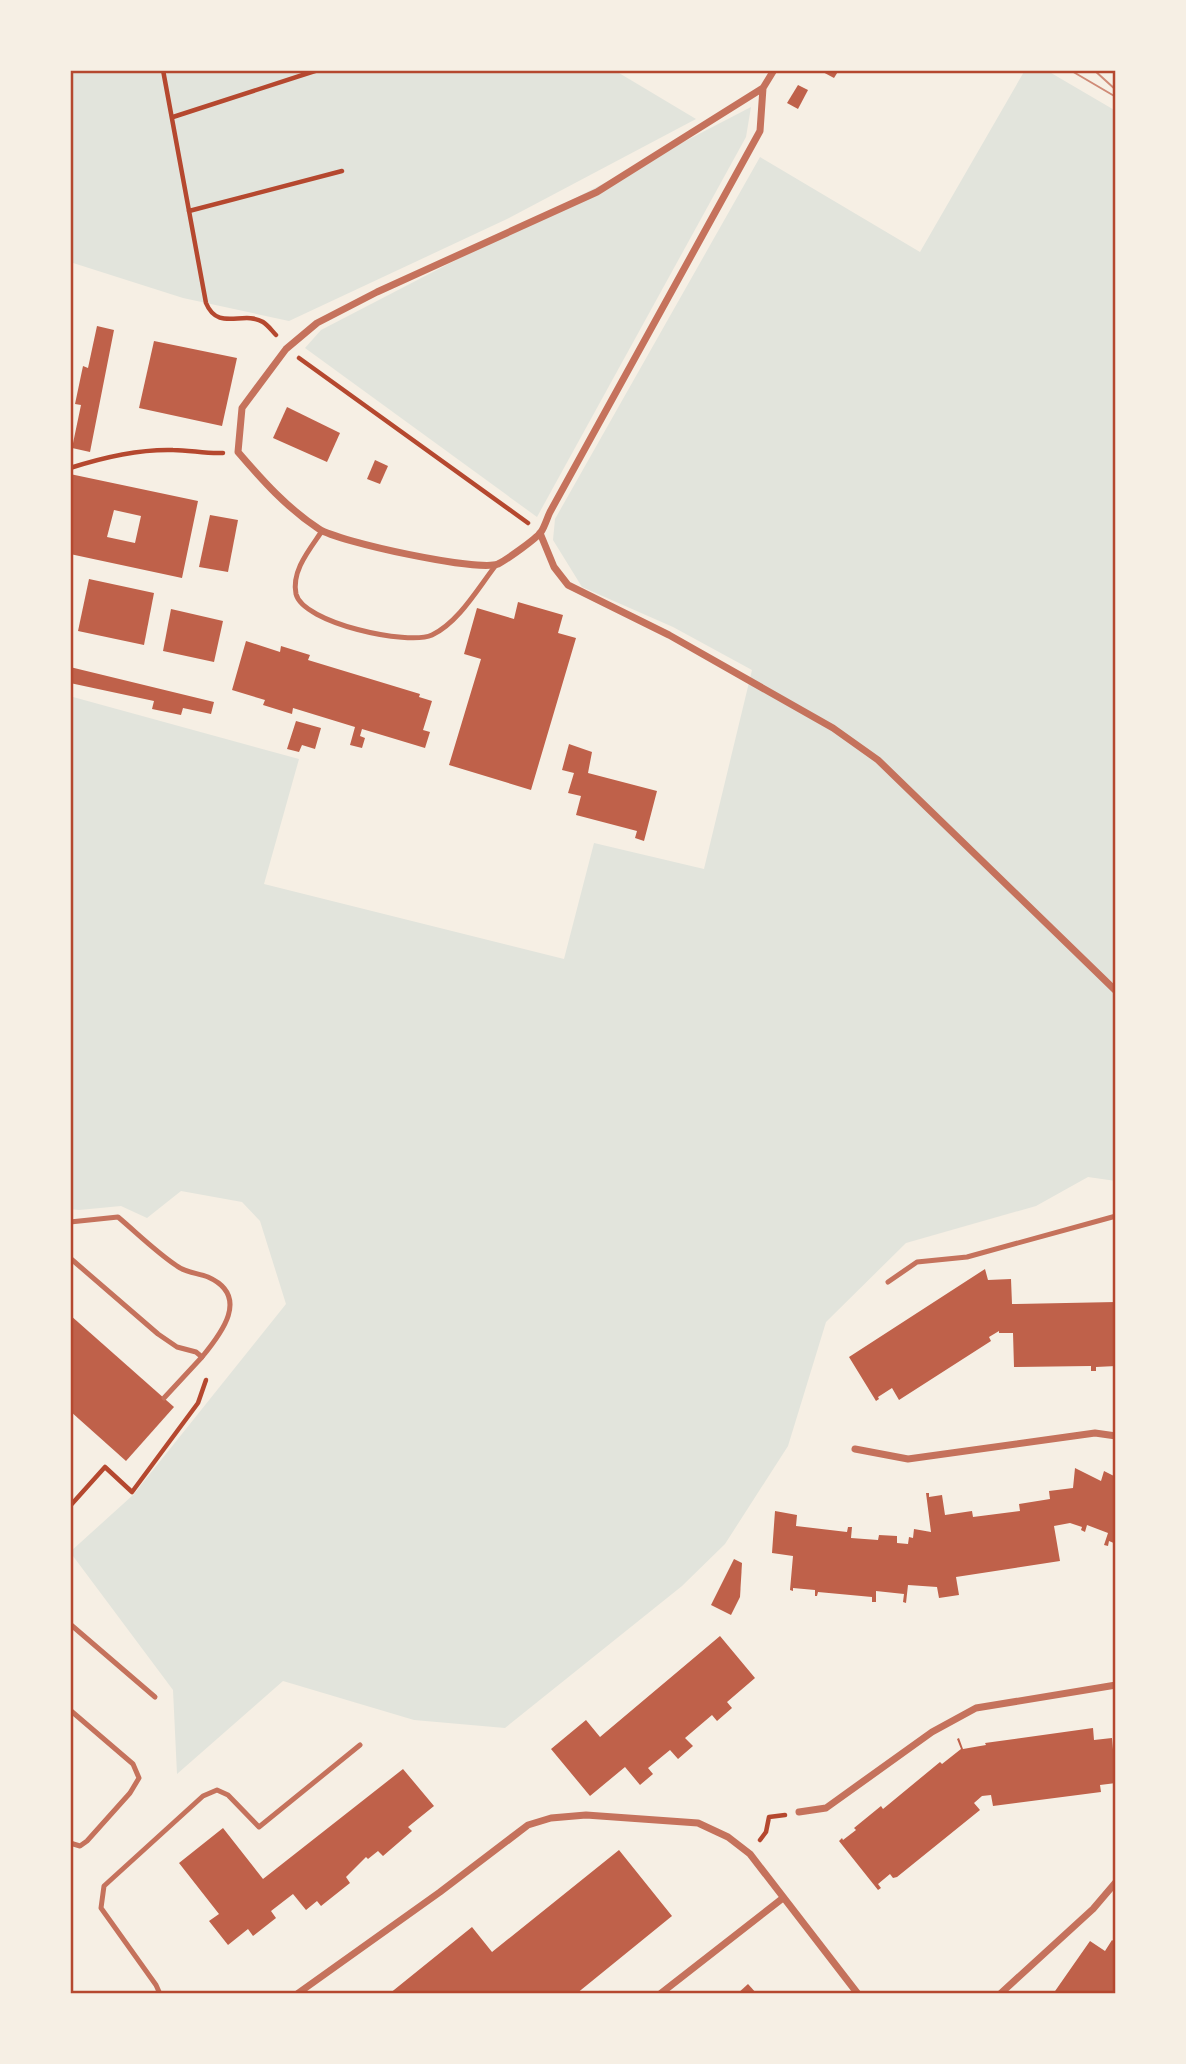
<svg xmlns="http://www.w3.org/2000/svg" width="1186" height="2064" font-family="Overpass,sans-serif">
	<rect width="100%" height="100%" fill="#f6efe4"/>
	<g fill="#e2e4dc">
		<path d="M 70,70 L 614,70 L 696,119 L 507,219 L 289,321 L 183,298 L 70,262 Z"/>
		<path d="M 1025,70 L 1046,70 L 1116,111 L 1116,1181 L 1088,1177 L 1036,1206 L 906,1243 L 826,1322 L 788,1446 L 725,1544 L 682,1586 L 505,1728 L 414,1720 L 283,1681 L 177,1774 L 173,1690 L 70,1552 L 133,1495 L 286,1304 L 260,1221 L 242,1202 L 181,1191 L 147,1218 L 121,1206 L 79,1210 L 70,1209 L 70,708 L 73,697 L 299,759 L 264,884 L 564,959 L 594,843 L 704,869 L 752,670 L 673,627 L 582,587 L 553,540 L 555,519 L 760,157 L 920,252 Z"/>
		<path d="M 751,107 L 746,137 L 537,517 L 305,348 L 321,330 Z"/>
	</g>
	<g fill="#bf614a" fill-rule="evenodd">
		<path d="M 819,70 L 839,70 L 834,78 Z"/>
		<path d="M 798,85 L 808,90 L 798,109 L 787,103 Z"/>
		<path d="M 97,326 L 114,330 L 90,452 L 72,448 L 81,405 L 75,404 L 83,366 L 88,368 Z"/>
		<path d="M 154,341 L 237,358 L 222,426 L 139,408 Z"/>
		<path d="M 287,407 L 340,433 L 327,462 L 273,438 Z"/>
		<path d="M 375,460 L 388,466 L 380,484 L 367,479 Z"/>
		<path d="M 70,474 L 198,501 L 182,578 L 70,554 ZM 114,510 L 141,516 L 135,543 L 107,537 Z"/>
		<path d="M 210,515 L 238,520 L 228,572 L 199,567 Z"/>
		<path d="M 89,579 L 154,593 L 144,645 L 78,631 Z"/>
		<path d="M 518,602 L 563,615 L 558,633 L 576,638 L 531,790 L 449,765 L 481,659 L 464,654 L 477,608 L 514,619 Z"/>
		<path d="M 171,609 L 223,621 L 214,662 L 163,651 Z"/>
		<path d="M 246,641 L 280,652 L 281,646 L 310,655 L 308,660 L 420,694 L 419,697 L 432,701 L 423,730 L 430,732 L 425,748 L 362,729 L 360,736 L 365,738 L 362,748 L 350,745 L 355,727 L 293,708 L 292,714 L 263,705 L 265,700 L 232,690 Z"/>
		<path d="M 70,667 L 214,702 L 211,714 L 183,708 L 181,715 L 152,709 L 154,701 L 70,683 Z"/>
		<path d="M 296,721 L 321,728 L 315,749 L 302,745 L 299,752 L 287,749 Z"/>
		<path d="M 569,744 L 592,752 L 588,773 L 657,791 L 644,841 L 635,838 L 637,831 L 576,815 L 581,796 L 568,793 L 574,773 L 562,770 Z"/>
		<path d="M 985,1269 L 988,1280 L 1011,1279 L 1012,1304 L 1116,1302 L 1116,1366 L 1096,1367 L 1096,1371 L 1091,1371 L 1091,1366 L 1014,1367 L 1013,1333 L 999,1333 L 999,1331 L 989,1337 L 991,1341 L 899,1400 L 892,1388 L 878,1397 L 879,1399 L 876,1401 L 849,1357 Z"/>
		<path d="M 70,1315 L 174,1407 L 126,1461 L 70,1411 Z"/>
		<path d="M 1075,1468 L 1101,1481 L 1104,1471 L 1116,1477 L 1116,1544 L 1109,1541 L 1108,1546 L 1104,1545 L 1108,1533 L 1087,1525 L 1085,1532 L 1081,1530 L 1082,1527 L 1070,1523 L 1054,1526 L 1060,1561 L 956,1577 L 959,1595 L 939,1598 L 937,1587 L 908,1585 L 906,1603 L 903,1602 L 904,1594 L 876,1591 L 876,1602 L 872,1602 L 872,1597 L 818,1592 L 817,1596 L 815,1596 L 815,1590 L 793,1588 L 793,1591 L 790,1590 L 793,1556 L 772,1553 L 775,1511 L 797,1515 L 796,1526 L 847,1532 L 848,1527 L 852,1527 L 851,1538 L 878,1540 L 879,1535 L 897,1536 L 897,1543 L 908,1544 L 909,1537 L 913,1538 L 914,1529 L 931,1532 L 926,1493 L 929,1493 L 929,1497 L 942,1495 L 945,1515 L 972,1511 L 973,1517 L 1020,1511 L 1019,1504 L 1050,1499 L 1049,1491 L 1073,1488 Z"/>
		<path d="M 734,1559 L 742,1563 L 740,1597 L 731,1615 L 711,1605 Z"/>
		<path d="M 720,1636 L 755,1678 L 727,1702 L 732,1708 L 717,1721 L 712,1715 L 685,1738 L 693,1746 L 678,1759 L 670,1750 L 648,1768 L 653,1774 L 640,1785 L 625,1767 L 590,1796 L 551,1749 L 586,1720 L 600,1737 Z"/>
		<path d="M 1093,1728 L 1094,1740 L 1112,1738 L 1116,1783 L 1100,1785 L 1101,1792 L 993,1806 L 991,1795 L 982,1796 L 974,1803 L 980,1810 L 897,1877 L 893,1878 L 890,1874 L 878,1884 L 881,1888 L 878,1890 L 839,1841 L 842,1838 L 843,1840 L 856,1830 L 854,1828 L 881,1806 L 883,1809 L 940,1762 L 942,1764 L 961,1749 L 957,1739 L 959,1738 L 963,1749 L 986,1745 L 985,1743 Z"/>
		<path d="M 403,1769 L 434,1806 L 408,1827 L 412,1831 L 383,1856 L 378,1851 L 368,1859 L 366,1857 L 346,1877 L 350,1883 L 321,1906 L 317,1901 L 306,1910 L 293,1894 L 271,1911 L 276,1918 L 253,1936 L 248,1929 L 228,1945 L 209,1921 L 219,1914 L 179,1863 L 223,1828 L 263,1879 Z"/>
		<path d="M 619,1850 L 672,1916 L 576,1994 L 389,1994 L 472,1927 L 492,1952 Z"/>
		<path d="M 1112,1940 L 1116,1943 L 1116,1994 L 1053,1994 L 1090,1941 L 1105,1951 Z"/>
		<path d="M 748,1984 L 757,1994 L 737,1994 Z"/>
	</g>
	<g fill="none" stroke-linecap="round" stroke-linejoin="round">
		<g stroke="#b5482f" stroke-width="4.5">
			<path d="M 163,70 L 206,303 C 218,332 243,310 263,322 C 268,325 272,331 276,335"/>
			<path d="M 173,117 L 318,70"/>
			<path d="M 189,211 L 342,171"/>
			<path d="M 299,358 L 528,523"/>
			<path d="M 70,468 C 104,457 138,449 173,450 C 190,450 206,454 223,453"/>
			<path d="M 70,1506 L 105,1467 L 132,1492 L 198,1403 L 206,1380"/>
			<path d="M 760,1840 L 766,1832 L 769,1817 L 785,1815"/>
		</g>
		<g stroke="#c5725c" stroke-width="5">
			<path d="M 322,531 C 310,549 291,571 296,594 C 303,623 408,646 432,635 C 459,622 478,588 496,565"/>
			<path d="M 70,1222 L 118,1217 C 137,1233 156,1252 177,1266 C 186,1273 198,1273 208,1277 C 251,1296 221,1334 202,1357 L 196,1352 L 177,1347 L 158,1334 L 70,1258"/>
			<path d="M 888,1282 L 917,1262 L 967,1257 L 1116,1216"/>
			<path d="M 164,1398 L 202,1357"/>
			<path d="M 70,1624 L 155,1697"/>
			<path d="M 70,1710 L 133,1764 L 139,1778 L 130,1793 L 87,1841 L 80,1846 L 70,1843"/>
			<path d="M 160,1994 L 156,1985 L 101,1908 L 104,1886 L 203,1796 L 217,1790 L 228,1795 L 259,1827 L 360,1745"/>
		</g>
		<g stroke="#c5725c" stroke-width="7">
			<path d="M 763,88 L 760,131 L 550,512 C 547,518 545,526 541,532 C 536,539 506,560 498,564 C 478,572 339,542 319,529 C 287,508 263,481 238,452 L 242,408 L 286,349 L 317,323 L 377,292 L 597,192 L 763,88 L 774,70"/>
			<path d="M 540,533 L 554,567 L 568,585 L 669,635 L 833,728 L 878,760 L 1116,991"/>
			<path d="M 855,1449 L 908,1459 L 1095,1433 L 1116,1436"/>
			<path d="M 799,1812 L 826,1808 L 932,1732 L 976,1708 L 1116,1685"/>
			<path d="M 297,1994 L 440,1892 L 528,1825 L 551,1818 L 586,1815 L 698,1823 L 728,1837 L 750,1854 L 858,1994"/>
			<path d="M 660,1994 L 783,1898"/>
			<path d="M 1000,1994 L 1093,1909 L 1116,1882"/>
		</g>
		<g stroke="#cf8b77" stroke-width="2">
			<path d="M 1070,70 L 1116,97"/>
			<path d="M 1094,70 L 1116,90"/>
		</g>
	</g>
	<rect width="1186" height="2064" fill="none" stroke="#f6efe4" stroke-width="144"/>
	<rect x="72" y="72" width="1042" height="1920" fill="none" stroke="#b5482f" stroke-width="2.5"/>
</svg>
